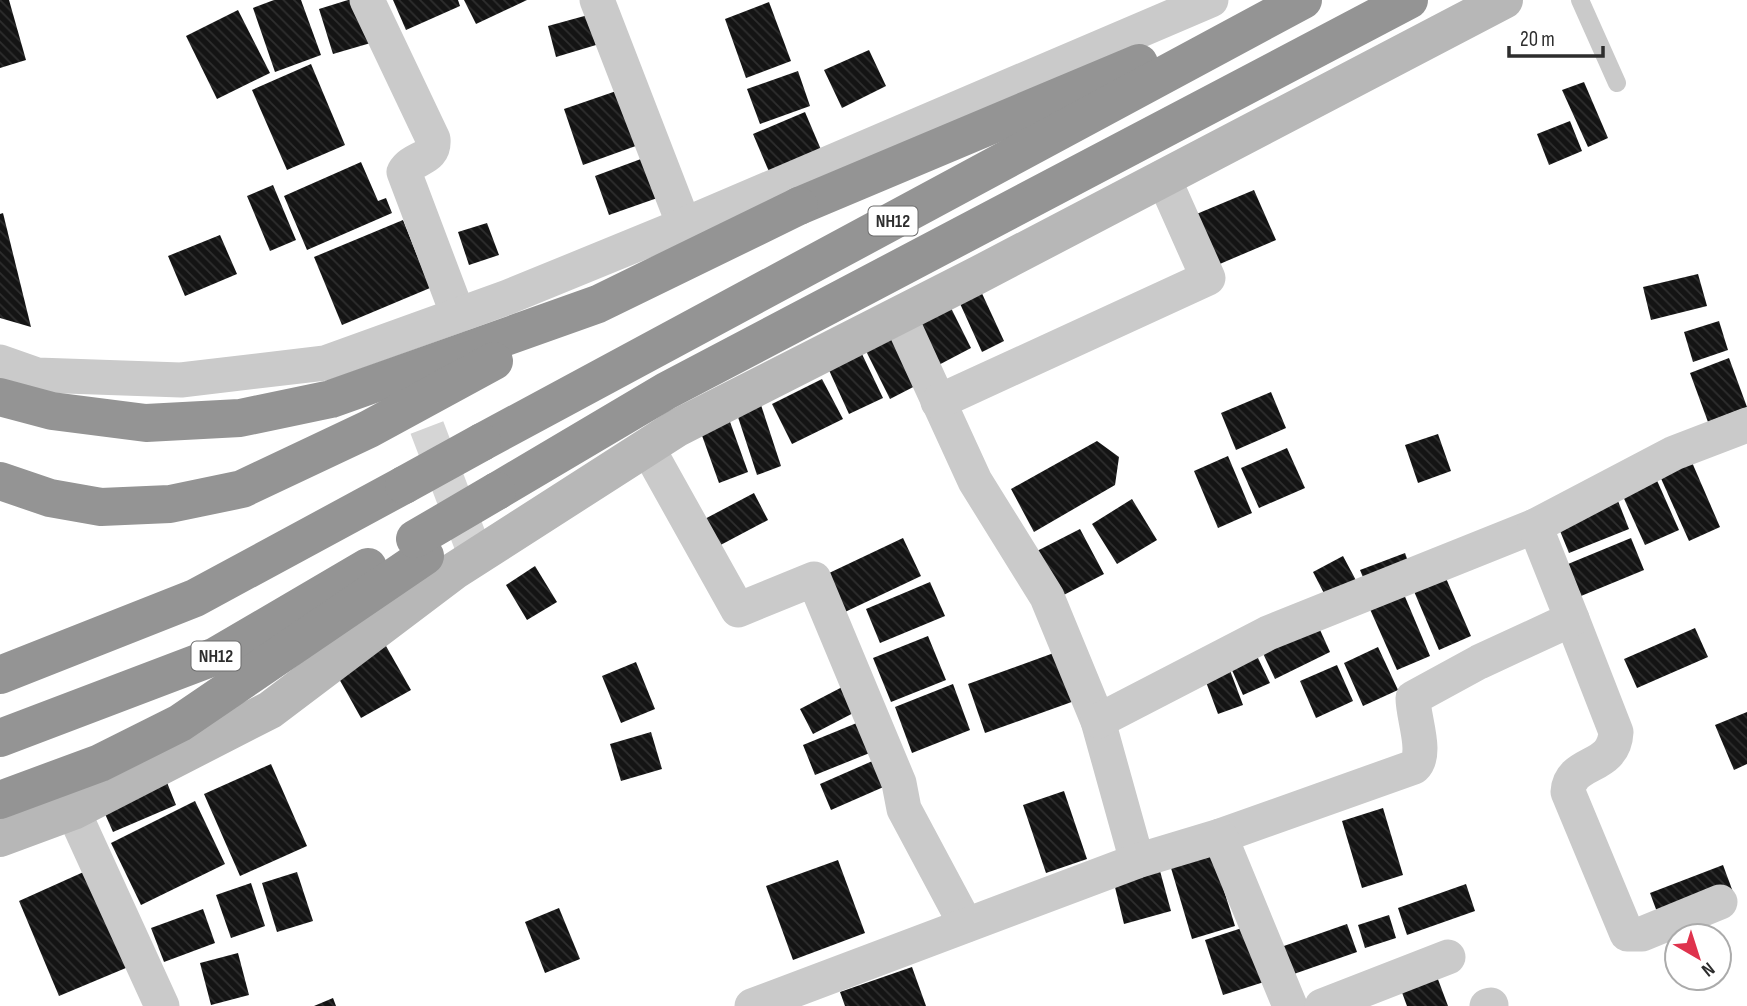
<svg xmlns="http://www.w3.org/2000/svg" width="1747" height="1006" font-family="'Sofia Sans Condensed',sans-serif">
	<defs>
		<pattern id="building-back-hatch" width="6" height="6" patternUnits="userSpaceOnUse" patternTransform="scale(1.75)"><rect width="6" height="6" fill="#141414"/><path d="M-1 5l2 2M0 0l6 6M5-1l2 2" fill="none" stroke="#2e2e2e"/></pattern>
	</defs>
	<rect width="100%" height="100%" fill="#fff"/>
	<g fill="url(#building-back-hatch)">
		<path d="M 0,0 L 9,0 L 26,60 L 0,68 Z"/>
		<path d="M 274,0 L 301,0 L 321,55 L 275,72 L 253,8 Z"/>
		<path d="M 348,0 L 362,0 L 374,42 L 333,54 L 319,9 Z"/>
		<path d="M 393,0 L 458,0 L 460,6 L 406,30 Z"/>
		<path d="M 464,0 L 527,0 L 476,24 Z"/>
		<path d="M 769,2 L 791,61 L 746,78 L 725,19 Z"/>
		<path d="M 238,10 L 270,73 L 217,99 L 186,36 Z"/>
		<path d="M 588,15 L 596,45 L 556,57 L 548,26 Z"/>
		<path d="M 869,50 L 886,86 L 842,108 L 824,70 Z"/>
		<path d="M 311,64 L 345,145 L 287,170 L 252,90 Z"/>
		<path d="M 798,71 L 810,106 L 760,124 L 747,89 Z"/>
		<path d="M 1584,82 L 1608,138 L 1588,147 L 1562,90 Z"/>
		<path d="M 625,88 L 644,143 L 583,165 L 564,109 Z"/>
		<path d="M 805,112 L 822,152 L 770,174 L 753,134 Z"/>
		<path d="M 1570,121 L 1582,151 L 1549,165 L 1537,134 Z"/>
		<path d="M 649,156 L 663,196 L 609,215 L 595,176 Z"/>
		<path d="M 361,162 L 378,201 L 386,198 L 392,213 L 307,250 L 284,196 Z"/>
		<path d="M 273,185 L 296,240 L 270,251 L 247,196 Z"/>
		<path d="M 1254,190 L 1276,240 L 1208,269 L 1187,218 Z"/>
		<path d="M 3,213 L 31,327 L 0,318 L 0,214 Z"/>
		<path d="M 403,220 L 430,288 L 342,325 L 314,257 Z"/>
		<path d="M 487,223 L 499,255 L 469,265 L 458,232 Z"/>
		<path d="M 220,235 L 237,274 L 185,296 L 168,256 Z"/>
		<path d="M 1698,274 L 1707,306 L 1651,320 L 1643,287 Z"/>
		<path d="M 979,287 L 1004,341 L 982,352 L 957,297 Z"/>
		<path d="M 949,304 L 971,348 L 931,369 L 909,324 Z"/>
		<path d="M 1719,321 L 1728,350 L 1693,362 L 1684,332 Z"/>
		<path d="M 896,332 L 921,383 L 890,399 L 864,347 Z"/>
		<path d="M 861,352 L 883,398 L 849,414 L 828,368 Z"/>
		<path d="M 1729,358 L 1747,407 L 1708,422 L 1690,373 Z"/>
		<path d="M 822,379 L 843,419 L 792,444 L 772,404 Z"/>
		<path d="M 1271,392 L 1286,428 L 1236,450 L 1221,413 Z"/>
		<path d="M 761,405 L 781,466 L 757,475 L 737,414 Z"/>
		<path d="M 729,419 L 748,472 L 719,483 L 700,430 Z"/>
		<path d="M 1438,434 L 1451,471 L 1418,483 L 1405,445 Z"/>
		<path d="M 1097,441 L 1119,457 L 1115,485 L 1034,532 L 1011,489 Z"/>
		<path d="M 1287,448 L 1305,488 L 1259,508 L 1241,468 Z"/>
		<path d="M 1228,456 L 1252,513 L 1218,528 L 1194,471 Z"/>
		<path d="M 1691,460 L 1720,527 L 1689,541 L 1659,474 Z"/>
		<path d="M 1655,476 L 1679,530 L 1645,545 L 1621,492 Z"/>
		<path d="M 754,493 L 768,520 L 713,549 L 699,522 Z"/>
		<path d="M 1132,499 L 1157,540 L 1117,564 L 1092,524 Z"/>
		<path d="M 1618,501 L 1629,529 L 1569,553 L 1558,526 Z"/>
		<path d="M 1080,529 L 1104,574 L 1058,598 L 1035,552 Z"/>
		<path d="M 903,538 L 921,576 L 845,612 L 827,574 Z"/>
		<path d="M 1631,538 L 1644,570 L 1581,596 L 1568,564 Z"/>
		<path d="M 1405,553 L 1411,570 L 1367,587 L 1360,570 Z"/>
		<path d="M 1343,556 L 1359,586 L 1328,601 L 1313,572 Z"/>
		<path d="M 535,566 L 557,602 L 527,620 L 506,585 Z"/>
		<path d="M 1445,576 L 1471,636 L 1439,650 L 1413,589 Z"/>
		<path d="M 930,582 L 945,616 L 880,643 L 866,609 Z"/>
		<path d="M 1403,592 L 1430,656 L 1397,670 L 1369,607 Z"/>
		<path d="M 1316,621 L 1330,652 L 1275,679 L 1260,647 Z"/>
		<path d="M 1695,628 L 1708,657 L 1637,688 L 1624,659 Z"/>
		<path d="M 928,636 L 946,680 L 891,702 L 873,658 Z"/>
		<path d="M 382,639 L 411,690 L 361,718 L 333,668 Z"/>
		<path d="M 1378,647 L 1398,690 L 1363,706 L 1344,663 Z"/>
		<path d="M 1062,650 L 1080,699 L 985,733 L 968,684 Z"/>
		<path d="M 1257,656 L 1270,683 L 1243,695 L 1231,668 Z"/>
		<path d="M 636,662 L 655,709 L 621,723 L 602,676 Z"/>
		<path d="M 1228,665 L 1243,705 L 1218,714 L 1203,674 Z"/>
		<path d="M 1337,665 L 1353,701 L 1316,718 L 1300,681 Z"/>
		<path d="M 848,684 L 861,709 L 813,734 L 800,709 Z"/>
		<path d="M 953,684 L 970,730 L 912,753 L 895,707 Z"/>
		<path d="M 1747,712 L 1747,764 L 1734,770 L 1715,725 Z"/>
		<path d="M 864,720 L 877,750 L 815,775 L 803,745 Z"/>
		<path d="M 651,732 L 662,769 L 621,781 L 610,744 Z"/>
		<path d="M 877,759 L 888,785 L 831,810 L 820,784 Z"/>
		<path d="M 271,764 L 307,846 L 240,876 L 204,794 Z"/>
		<path d="M 162,770 L 176,805 L 113,832 L 98,798 Z"/>
		<path d="M 1064,791 L 1087,859 L 1046,873 L 1023,805 Z"/>
		<path d="M 195,801 L 225,864 L 141,905 L 111,843 Z"/>
		<path d="M 1383,808 L 1403,875 L 1362,888 L 1342,821 Z"/>
		<path d="M 1213,855 L 1235,926 L 1192,939 L 1171,868 Z"/>
		<path d="M 838,860 L 865,933 L 793,960 L 766,886 Z"/>
		<path d="M 1723,865 L 1733,892 L 1660,920 L 1650,893 Z"/>
		<path d="M 88,870 L 133,965 L 59,996 L 19,901 Z"/>
		<path d="M 1160,871 L 1171,911 L 1124,924 L 1114,883 Z"/>
		<path d="M 297,872 L 313,921 L 277,932 L 262,883 Z"/>
		<path d="M 251,883 L 265,926 L 231,938 L 216,895 Z"/>
		<path d="M 1466,884 L 1475,911 L 1407,935 L 1398,908 Z"/>
		<path d="M 559,908 L 580,959 L 545,973 L 525,922 Z"/>
		<path d="M 203,909 L 215,943 L 164,962 L 151,928 Z"/>
		<path d="M 1389,915 L 1396,938 L 1365,948 L 1358,925 Z"/>
		<path d="M 1347,924 L 1357,952 L 1291,975 L 1281,947 Z"/>
		<path d="M 1245,927 L 1264,982 L 1223,995 L 1205,940 Z"/>
		<path d="M 238,953 L 249,995 L 211,1005 L 200,963 Z"/>
		<path d="M 1433,966 L 1448,1006 L 1407,1006 L 1397,979 Z"/>
		<path d="M 912,967 L 926,1006 L 845,1006 L 840,992 Z"/>
		<path d="M 333,998 L 336,1006 L 314,1006 Z"/>
	</g>
	<g fill="none" stroke-linecap="round" stroke-linejoin="round">
		<path stroke="#d5d5d5" stroke-width="35" stroke-dasharray="35 18" stroke-linecap="butt" d="M 408,378 L 476,556"/>
		<path stroke="#cacaca" stroke-width="18" d="M 1580,0 L 1617,83"/>
		<g stroke="#cacaca" stroke-width="35">
			<path d="M 367,0 L 433,139 C 435,161 413,156 404,172 L 458,315"/>
			<path d="M 597,0 L 684,225"/>
			<path d="M 899,315 L 975,481 L 1047,597 L 1098,721 L 1137,861"/>
			<path d="M 0,362 L 37,375 L 181,380 L 325,363 L 508,297 L 684,225 L 1211,0"/>
			<path d="M 938,402 L 1208,278 L 1163,177"/>
			<path d="M 647,447 L 738,610 L 814,579 L 899,783 L 904,809 L 966,925"/>
			<path d="M 1572,619 L 1616,732 C 1614,771 1570,759 1568,792 L 1627,934 L 1642,934 L 1720,902"/>
			<path d="M 1098,721 L 1268,633 L 1535,526"/>
			<path d="M 73,811 L 162,1006"/>
			<path d="M 1220,836 L 1414,767 C 1428,754 1413,718 1413,698 L 1479,662 L 1572,619 L 1535,526 L 1674,453 L 1747,425"/>
			<path d="M 752,1006 L 1137,861 L 1220,836 L 1290,1006"/>
			<path d="M 1322,1006 L 1448,957"/>
			<path d="M 1487,1006 L 1491,1005"/>
		</g>
		<path stroke="#b7b7b7" stroke-width="38" d="M 0,838 L 73,811 L 270,710 L 454,571 L 677,428 L 976,276 L 1504,0"/>
		<g stroke="#949494" stroke-width="38">
			<path d="M 799,206 L 1139,63"/>
			<path d="M 482,442 L 1303,0"/>
			<path d="M 497,491 L 666,391 L 1409,0"/>
			<path d="M 0,675 L 195,598 L 404,485"/>
			<path d="M 0,738 L 216,656 L 368,567"/>
			<path d="M 0,800 L 100,763 L 180,723 L 425,556"/>
		</g>
		<g stroke="#949494" stroke-width="38">
			<path d="M 0,397 L 52,411 L 146,423 L 240,418 L 331,399 L 598,304 L 799,206"/>
			<path d="M 0,481 L 50,498 L 101,507 L 170,504 L 242,489 L 369,429 L 494,361"/>
			<path d="M 404,485 L 482,442"/>
			<path d="M 415,539 L 497,491"/>
		</g>
	</g>
	<g text-anchor="middle" stroke-width="7" stroke-linejoin="round" paint-order="stroke">
		<g fill="#fff" stroke="#6c6c6c" stroke-width="2">
			<rect x="868.5" y="206.5" width="49" height="29" rx="5"/>
			<rect x="191.5" y="641.5" width="49" height="29" rx="5"/>
		</g>
		<g font-size="18" font-weight="bold" fill="#2d2d2d">
			<text x="893" y="227">NH12</text>
			<text x="216" y="662">NH12</text>
		</g>
	</g>
	<g transform="translate(1698 957) rotate(141)"><circle r="33" fill="#ffffff" stroke="#ababab" stroke-width="2"/>
	<path d="M0-5L12 26L0 18L-12 26Z" fill="#df334d"/>
	<text y="-10" font-size="19" font-weight="bold" text-anchor="middle" fill="#2d2d2d">N</text>
	</g>
	<path d="M1509 46v10h94v-10" fill="none" stroke="#2d2d2d" stroke-width="3.5"/>
	<text x="1520" y="46" font-size="21" fill="#2d2d2d" stroke="#ffffff" stroke-width="5" paint-order="stroke">20 m</text>
</svg>
